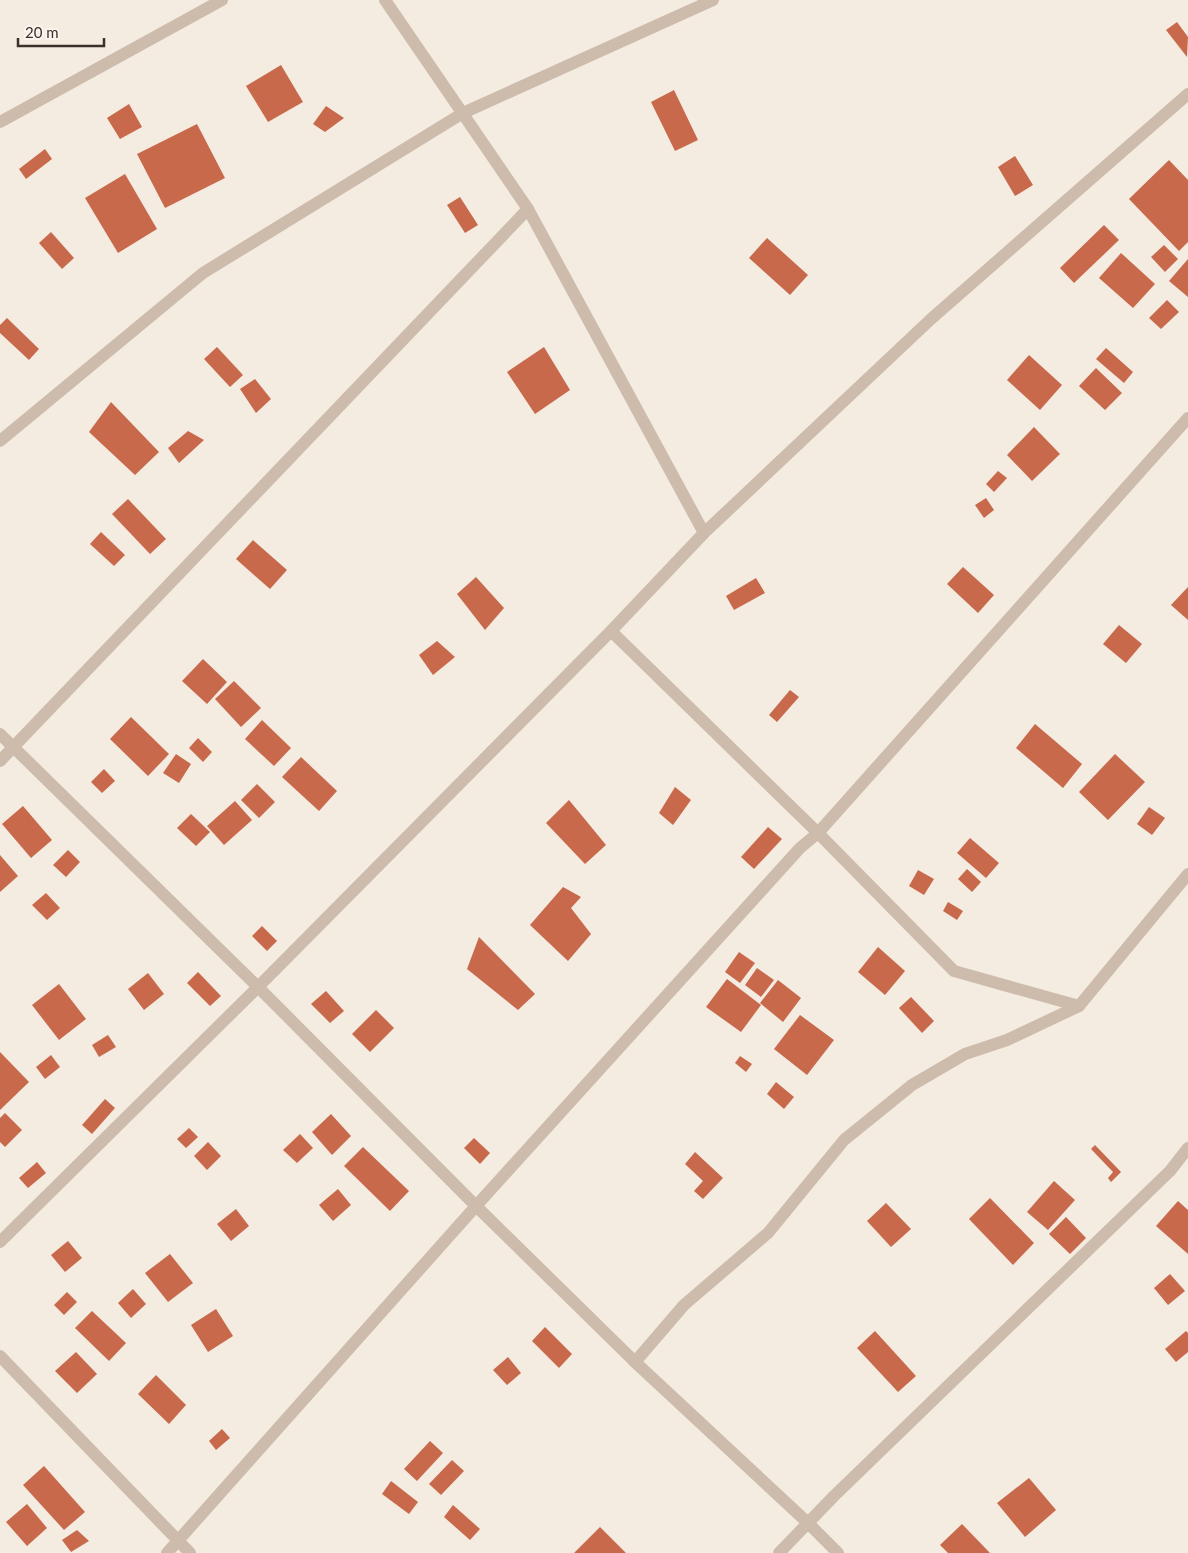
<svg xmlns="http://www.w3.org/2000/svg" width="1188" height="1553" font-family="Lato,sans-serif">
	<rect width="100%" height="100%" fill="#f4ebe1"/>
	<g fill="#c8694b">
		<path d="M 1177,22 L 1188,37 L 1187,57 L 1166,30 Z"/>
		<path d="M 281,65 L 303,102 L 268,122 L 246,86 Z"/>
		<path d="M 674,90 L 698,140 L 675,151 L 651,102 Z"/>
		<path d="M 129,104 L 142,127 L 120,139 L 107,118 Z"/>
		<path d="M 326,106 L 344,118 L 325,132 L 313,124 Z"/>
		<path d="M 197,124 L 225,178 L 165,208 L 137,154 Z"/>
		<path d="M 45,149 L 52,159 L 26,179 L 19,169 Z"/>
		<path d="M 1015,156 L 1033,185 L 1015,196 L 998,167 Z"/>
		<path d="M 1169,160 L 1188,180 L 1188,242 L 1179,251 L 1129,199 Z"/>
		<path d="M 125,174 L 157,229 L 118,253 L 85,198 Z"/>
		<path d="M 460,197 L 478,225 L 465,233 L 447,205 Z"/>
		<path d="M 1104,225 L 1119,240 L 1074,283 L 1060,268 Z"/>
		<path d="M 51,232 L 74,258 L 62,269 L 39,243 Z"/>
		<path d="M 767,238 L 808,275 L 790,295 L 749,258 Z"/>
		<path d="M 1164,245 L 1178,259 L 1165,272 L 1151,257 Z"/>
		<path d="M 1121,253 L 1155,284 L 1133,308 L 1099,278 Z"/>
		<path d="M 1188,259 L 1188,297 L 1169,281 Z"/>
		<path d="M 1167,300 L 1179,312 L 1161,329 L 1149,318 Z"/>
		<path d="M 7,318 L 39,349 L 29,360 L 0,333 L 0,325 Z"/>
		<path d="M 217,347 L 243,375 L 230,387 L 204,359 Z"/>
		<path d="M 544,347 L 570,390 L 535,414 L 507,372 Z"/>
		<path d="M 1106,348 L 1133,372 L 1124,383 L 1096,359 Z"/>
		<path d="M 1029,355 L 1062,385 L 1040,410 L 1007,380 Z"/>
		<path d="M 1096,368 L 1122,393 L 1105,410 L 1079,386 Z"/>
		<path d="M 255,379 L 271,399 L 256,413 L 240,389 Z"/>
		<path d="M 111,402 L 159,452 L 135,475 L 89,432 Z"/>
		<path d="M 1034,427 L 1060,454 L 1032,481 L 1007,455 Z"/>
		<path d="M 188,431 L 204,440 L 179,463 L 168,448 Z"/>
		<path d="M 998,471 L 1007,478 L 994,492 L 986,484 Z"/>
		<path d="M 986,498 L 994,510 L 984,518 L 975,505 Z"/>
		<path d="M 128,499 L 166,539 L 150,554 L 112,514 Z"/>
		<path d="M 101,532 L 125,555 L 114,566 L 90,544 Z"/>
		<path d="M 253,540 L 287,570 L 270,589 L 236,559 Z"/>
		<path d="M 963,567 L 994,595 L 978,613 L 947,584 Z"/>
		<path d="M 476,577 L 504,608 L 485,630 L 457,594 Z"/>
		<path d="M 756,578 L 765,593 L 734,610 L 726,596 Z"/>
		<path d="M 1188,587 L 1188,620 L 1171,605 Z"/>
		<path d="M 1119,625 L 1142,644 L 1126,663 L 1103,644 Z"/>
		<path d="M 437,641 L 455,657 L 433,675 L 419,655 Z"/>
		<path d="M 203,659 L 227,682 L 207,704 L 182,681 Z"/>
		<path d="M 234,681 L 261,708 L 241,727 L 215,699 Z"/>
		<path d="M 790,690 L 799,697 L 777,722 L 769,715 Z"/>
		<path d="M 131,717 L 169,754 L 148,776 L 110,739 Z"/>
		<path d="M 262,720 L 291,748 L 274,766 L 245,739 Z"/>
		<path d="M 1035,724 L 1082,764 L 1063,788 L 1016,748 Z"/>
		<path d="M 198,738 L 212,752 L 203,762 L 189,748 Z"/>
		<path d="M 176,754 L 191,764 L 179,783 L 163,773 Z"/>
		<path d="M 1115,754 L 1145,782 L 1108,820 L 1079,792 Z"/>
		<path d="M 301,757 L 337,791 L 319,811 L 282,777 Z"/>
		<path d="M 104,769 L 115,781 L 102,793 L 91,782 Z"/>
		<path d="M 257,784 L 275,802 L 259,818 L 241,800 Z"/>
		<path d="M 675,787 L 691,800 L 673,825 L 659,813 Z"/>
		<path d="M 569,800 L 606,845 L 585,864 L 546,823 Z"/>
		<path d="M 235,801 L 252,820 L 224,845 L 207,826 Z"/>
		<path d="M 23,806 L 52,840 L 31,858 L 2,824 Z"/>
		<path d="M 1149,807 L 1165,818 L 1152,835 L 1137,824 Z"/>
		<path d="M 191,814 L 210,832 L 196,846 L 177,828 Z"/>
		<path d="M 768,827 L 782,839 L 754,869 L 741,857 Z"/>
		<path d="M 970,838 L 999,863 L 986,878 L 957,853 Z"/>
		<path d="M 68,850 L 80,862 L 66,877 L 53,865 Z"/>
		<path d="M 0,855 L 18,876 L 0,892 Z"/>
		<path d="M 967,869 L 981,882 L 972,892 L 958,879 Z"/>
		<path d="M 918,870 L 934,879 L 924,895 L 909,886 Z"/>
		<path d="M 563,887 L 581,897 L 571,908 L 591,934 L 568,961 L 530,925 Z"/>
		<path d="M 46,893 L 60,908 L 47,920 L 32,905 Z"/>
		<path d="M 948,902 L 963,911 L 957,920 L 943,911 Z"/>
		<path d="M 262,926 L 277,941 L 267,951 L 252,936 Z"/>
		<path d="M 479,937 L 535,994 L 518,1010 L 467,969 Z"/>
		<path d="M 878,947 L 905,971 L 885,995 L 858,972 Z"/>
		<path d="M 739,952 L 755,963 L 740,983 L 725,972 Z"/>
		<path d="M 757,968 L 774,980 L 761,997 L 745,985 Z"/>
		<path d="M 198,972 L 221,996 L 210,1006 L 187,983 Z"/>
		<path d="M 148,973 L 164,994 L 144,1010 L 128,989 Z"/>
		<path d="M 727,979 L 761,1005 L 741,1032 L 706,1007 Z"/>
		<path d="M 778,980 L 801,998 L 783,1022 L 760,1003 Z"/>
		<path d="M 59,984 L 86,1019 L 59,1040 L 32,1005 Z"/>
		<path d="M 326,991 L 344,1011 L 330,1023 L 311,1004 Z"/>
		<path d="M 911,997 L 934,1021 L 922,1033 L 899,1008 Z"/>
		<path d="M 376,1010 L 394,1028 L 370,1052 L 352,1034 Z"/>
		<path d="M 800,1015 L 834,1040 L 807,1075 L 774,1049 Z"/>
		<path d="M 108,1035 L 116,1047 L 99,1057 L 92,1045 Z"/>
		<path d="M 0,1052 L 29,1082 L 0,1110 Z"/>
		<path d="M 51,1055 L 60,1067 L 45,1079 L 36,1067 Z"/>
		<path d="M 740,1056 L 752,1064 L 746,1072 L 735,1063 Z"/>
		<path d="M 776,1082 L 794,1097 L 784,1109 L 767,1094 Z"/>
		<path d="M 105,1099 L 115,1108 L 92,1134 L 82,1125 Z"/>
		<path d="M 5,1113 L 22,1130 L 5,1147 L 0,1142 L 0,1118 Z"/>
		<path d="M 331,1114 L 351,1136 L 332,1155 L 312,1132 Z"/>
		<path d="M 189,1128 L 198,1137 L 186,1148 L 177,1139 Z"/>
		<path d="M 300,1134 L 313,1148 L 297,1163 L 283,1150 Z"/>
		<path d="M 474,1138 L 490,1153 L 480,1164 L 464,1148 Z"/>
		<path d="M 208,1142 L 221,1156 L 207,1170 L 194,1156 Z"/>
		<path d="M 1095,1145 L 1121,1172 L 1111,1182 L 1108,1178 L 1113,1172 L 1091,1149 Z"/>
		<path d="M 363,1147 L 409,1191 L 390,1211 L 344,1166 Z"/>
		<path d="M 695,1152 L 723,1178 L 703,1199 L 694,1191 L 703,1181 L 685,1164 Z"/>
		<path d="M 37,1162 L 46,1173 L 28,1188 L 19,1178 Z"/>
		<path d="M 1054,1181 L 1075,1200 L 1048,1230 L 1027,1212 Z"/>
		<path d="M 338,1189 L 351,1205 L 333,1221 L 319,1205 Z"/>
		<path d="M 990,1198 L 1034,1243 L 1013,1265 L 969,1219 Z"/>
		<path d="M 1178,1201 L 1188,1210 L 1188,1254 L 1156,1226 Z"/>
		<path d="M 886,1203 L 911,1229 L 891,1247 L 867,1221 Z"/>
		<path d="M 236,1209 L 249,1226 L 231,1241 L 217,1224 Z"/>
		<path d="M 1066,1217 L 1086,1238 L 1070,1254 L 1049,1234 Z"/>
		<path d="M 68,1241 L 82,1258 L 65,1272 L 51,1255 Z"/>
		<path d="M 170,1254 L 193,1283 L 168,1302 L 145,1273 Z"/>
		<path d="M 1170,1274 L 1185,1291 L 1168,1305 L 1154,1288 Z"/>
		<path d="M 133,1289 L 146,1304 L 131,1318 L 118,1303 Z"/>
		<path d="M 67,1292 L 77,1302 L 64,1315 L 54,1305 Z"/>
		<path d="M 216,1309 L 233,1336 L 208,1352 L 191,1325 Z"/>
		<path d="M 92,1311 L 126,1343 L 109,1361 L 75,1328 Z"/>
		<path d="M 545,1327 L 572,1354 L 559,1368 L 532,1341 Z"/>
		<path d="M 875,1331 L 916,1376 L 898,1392 L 857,1348 Z"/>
		<path d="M 1186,1331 L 1188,1333 L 1188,1352 L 1176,1362 L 1165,1349 Z"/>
		<path d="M 76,1352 L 97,1374 L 77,1393 L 55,1371 Z"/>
		<path d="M 508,1357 L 521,1373 L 507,1385 L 493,1370 Z"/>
		<path d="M 156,1375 L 186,1405 L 169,1424 L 138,1394 Z"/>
		<path d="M 222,1429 L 230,1438 L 216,1450 L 209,1441 Z"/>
		<path d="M 430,1441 L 443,1453 L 417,1481 L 404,1469 Z"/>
		<path d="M 452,1460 L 464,1471 L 441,1495 L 429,1484 Z"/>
		<path d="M 44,1466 L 85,1512 L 64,1530 L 23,1485 Z"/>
		<path d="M 1029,1478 L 1056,1510 L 1025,1537 L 997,1503 Z"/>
		<path d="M 391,1481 L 418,1502 L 409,1514 L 382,1494 Z"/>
		<path d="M 27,1504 L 47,1528 L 27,1546 L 6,1522 Z"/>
		<path d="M 453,1505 L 480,1529 L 470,1540 L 444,1517 Z"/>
		<path d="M 962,1524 L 990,1553 L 948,1553 L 940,1545 Z"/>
		<path d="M 600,1527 L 626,1553 L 574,1553 Z"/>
		<path d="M 77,1530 L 89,1541 L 71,1552 L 62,1540 Z"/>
	</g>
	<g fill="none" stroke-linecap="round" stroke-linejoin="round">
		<g stroke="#cdbbac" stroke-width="12">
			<path d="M 385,0 L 528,209 L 704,533"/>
			<path d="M 0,122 L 222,0"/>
			<path d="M 0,441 L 203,273 L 463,113 L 713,0"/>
			<path d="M 611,631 L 818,833 L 954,971 L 1079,1006"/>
			<path d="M 0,734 L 258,987 L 476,1206 L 635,1362 L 808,1523 L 838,1553"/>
			<path d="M 0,761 L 528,209"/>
			<path d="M 0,1242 L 258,987 L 611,631 L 704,533 L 931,319 L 1188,94"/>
			<path d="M 0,1356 L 190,1553"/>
			<path d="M 635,1362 L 684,1305 L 768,1233 L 844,1140 L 912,1085 L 965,1054 L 1007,1040 L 1079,1006 L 1188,874"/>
			<path d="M 167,1553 L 476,1206 L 800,848 L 818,833 L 1188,418"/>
			<path d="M 779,1553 L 834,1496 L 1170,1171 L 1188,1148"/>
		</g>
	</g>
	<path d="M18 38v8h86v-8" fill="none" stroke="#3b302b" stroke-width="2.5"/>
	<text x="25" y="38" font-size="15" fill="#3b302b" stroke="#fbf5ee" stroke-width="4" paint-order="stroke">20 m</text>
</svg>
